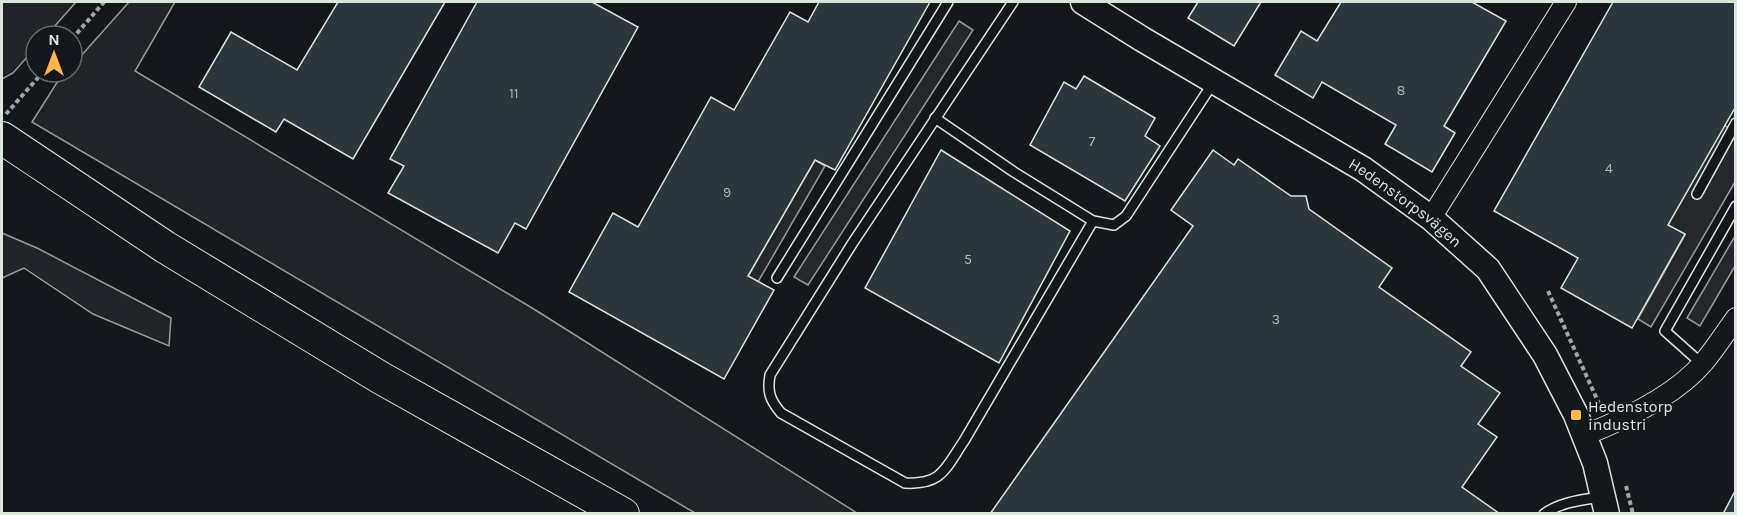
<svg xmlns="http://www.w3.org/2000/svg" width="1737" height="515" font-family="Karla,sans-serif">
	<rect width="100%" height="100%" fill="#14181c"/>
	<g fill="#202428" stroke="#939e99" stroke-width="1.5">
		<path d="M 2,2 L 76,2 L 46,36 L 36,36 L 36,47 L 13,73 L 2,79 Z"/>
		<path d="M 129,2 L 175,2 L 135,71 L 537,311 L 857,513 L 695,513 L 32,122 L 56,84 L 67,72 L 72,72 L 72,66 Z"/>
		<path d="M 2,233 L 37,248 L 171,318 L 169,346 L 93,314 L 24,268 L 2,278 Z"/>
	</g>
	<g fill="#24282b" stroke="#939e99" stroke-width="1.5">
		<path d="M 959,21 L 973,30 L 808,285 L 794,277 Z"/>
		<path d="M 1724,125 L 1735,132 L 1735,182 L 1651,327 L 1638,319 L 1685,235 L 1668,225 Z"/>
		<path d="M 815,160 L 825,166 L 758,282 L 748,276 Z"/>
		<path d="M 1735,236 L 1735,266 L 1700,326 L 1687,318 Z"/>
	</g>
	<g fill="#2c363c" stroke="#d8e6dc" stroke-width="1.5">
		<path d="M 338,2 L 445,2 L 353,159 L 284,119 L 276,132 L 199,87 L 231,32 L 297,70 Z"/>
		<path d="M 477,2 L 592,2 L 638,27 L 526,229 L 515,223 L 498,253 L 388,193 L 404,166 L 390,159 Z"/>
		<path d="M 819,2 L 930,2 L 835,170 L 815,160 L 748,276 L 774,290 L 724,379 L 569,292 L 613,213 L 638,227 L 711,97 L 734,110 L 790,12 L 808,22 Z"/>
		<path d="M 1198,2 L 1261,2 L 1234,46 L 1188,18 Z"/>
		<path d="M 1341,2 L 1472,2 L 1506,21 L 1444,126 L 1455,133 L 1432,172 L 1385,144 L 1396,125 L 1322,82 L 1313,98 L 1275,75 L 1301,31 L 1317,41 Z"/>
		<path d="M 1613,2 L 1736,2 L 1736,106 L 1668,225 L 1685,234 L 1632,328 L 1561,288 L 1578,258 L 1494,211 Z"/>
		<path d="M 1084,76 L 1155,118 L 1145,136 L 1160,146 L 1125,201 L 1030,145 L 1064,82 L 1076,89 Z"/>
		<path d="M 941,150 L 1070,231 L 999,363 L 865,288 Z"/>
		<path d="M 1213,150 L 1234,165 L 1238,159 L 1291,196 L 1306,196 L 1309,209 L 1392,268 L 1379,287 L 1471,352 L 1461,366 L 1500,393 L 1478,424 L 1497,437 L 1462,487 L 1500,514 L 990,514 L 1193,226 L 1171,210 Z"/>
		<path d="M 1736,489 L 1736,514 L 1723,514 Z"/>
	</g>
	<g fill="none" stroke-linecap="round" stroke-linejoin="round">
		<g stroke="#d8e6dc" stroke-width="12">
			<g id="service">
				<path d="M 1013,2 L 852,244 L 770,375 C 767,392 770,400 781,413 L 905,483 C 942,485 945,469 964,441 L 1093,221 L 1114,225 L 1126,216 L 1213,83"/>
				<path d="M 935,118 L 1014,172 L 1093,221"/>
				<path d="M 1697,194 L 1736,123"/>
				<path d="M 777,278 L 948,2"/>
				<path d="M 1702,364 L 1665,331 L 1736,206"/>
				<path d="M 1544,514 C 1560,502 1582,500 1601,497"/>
			</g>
		</g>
		<g stroke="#d8e6dc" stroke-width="22">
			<g id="minor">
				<path d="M 1431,218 L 1566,2"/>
				<path d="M 1585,435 C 1623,420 1676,395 1703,363 C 1715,349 1725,333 1736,318"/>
			</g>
		</g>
		<g stroke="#d8e6dc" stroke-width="27">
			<g id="tertiary">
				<path id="s1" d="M 1083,2 L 1142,39 L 1363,169 L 1431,218 L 1488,269 L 1545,355 L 1576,415 L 1595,463 L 1607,514"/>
			</g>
		</g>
		<g stroke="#d8e6dc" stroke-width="34">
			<path id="trunk" d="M 2,138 L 165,247 L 381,378 L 623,514"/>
		</g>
		<g stroke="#9da8a2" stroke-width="4" stroke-dasharray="4.5 3" stroke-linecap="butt">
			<path d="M 72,39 L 104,2"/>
			<path d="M 6,114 L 43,72"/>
			<path d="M 1548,291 L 1601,408"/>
			<path d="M 1626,486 L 1633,514"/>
		</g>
		<use href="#service" stroke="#14181c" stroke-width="9"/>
		<use href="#minor" stroke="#14181c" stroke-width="20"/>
		<use href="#tertiary" stroke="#14181c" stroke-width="24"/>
		<use href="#trunk" stroke="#14181c" stroke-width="32"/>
	</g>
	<rect fill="#ffb74d" stroke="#14181c" stroke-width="2" x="1570" y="409" width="12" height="12" rx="3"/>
	<g text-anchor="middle" stroke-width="4.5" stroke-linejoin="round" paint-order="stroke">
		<g font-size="14" fill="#adbab4">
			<text x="1401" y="95">8</text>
			<text x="514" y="98">11</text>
			<text x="1092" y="146">7</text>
			<text x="1609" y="173">4</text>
			<text x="727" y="197">9</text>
			<text x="968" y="264">5</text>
			<text x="1276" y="324">3</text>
		</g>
		<g font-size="16" fill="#d8e6dc" stroke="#14181c">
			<text dy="6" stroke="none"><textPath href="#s1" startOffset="380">Hedenstorpsvägen</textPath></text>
		</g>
		<g font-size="16" fill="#d8e6dc" stroke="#14181c" text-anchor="start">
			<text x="1588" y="412">Hedenstorp<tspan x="1588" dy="18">industri</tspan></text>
		</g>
	</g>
	<rect width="1737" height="515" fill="none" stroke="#d8e6dc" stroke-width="6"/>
	<g transform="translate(54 54)"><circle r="28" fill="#14181c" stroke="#626a69" stroke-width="1.5"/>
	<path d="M0-4.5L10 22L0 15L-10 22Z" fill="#ffb74d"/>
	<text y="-9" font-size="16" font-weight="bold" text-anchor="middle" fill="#d8e6dc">N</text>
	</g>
</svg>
